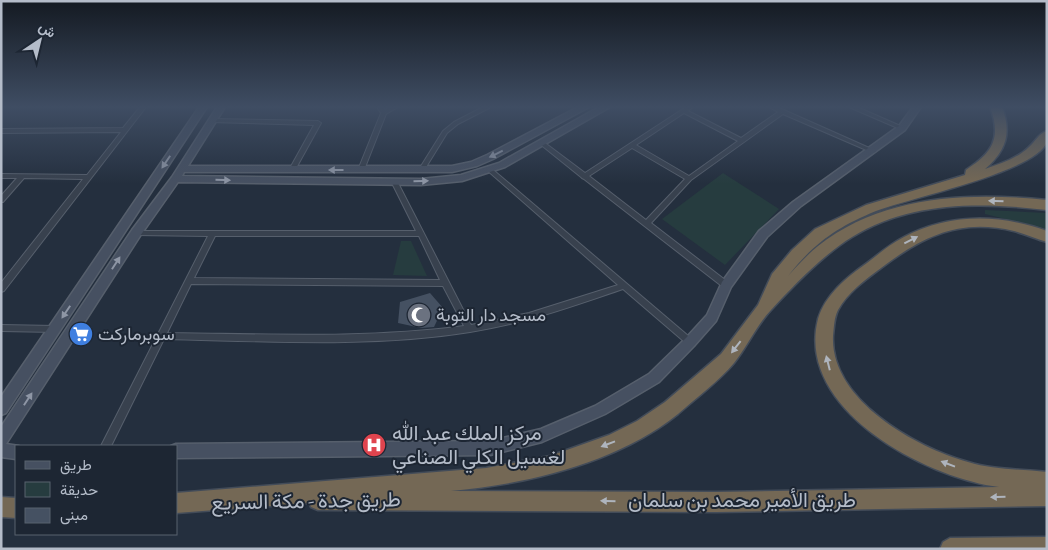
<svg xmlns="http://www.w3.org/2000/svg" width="1048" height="550" font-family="'Alegreya Sans',Vazirmatn,sans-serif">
	<rect width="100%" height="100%" fill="#242f3e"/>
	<g fill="#263c3f">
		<path d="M 723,173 L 779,209 L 725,265 L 662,219 Z"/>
		<path d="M 985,210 L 1047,213 L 1047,234 L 1021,223 L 985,214 Z"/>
		<path d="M 401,241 L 411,241 L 427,276 L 393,275 Z"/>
	</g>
	<path fill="#455162" d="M 430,293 L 443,308 L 434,327 L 421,328 L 398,323 L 400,302 Z"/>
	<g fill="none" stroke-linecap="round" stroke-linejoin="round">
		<g stroke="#565f6c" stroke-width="2">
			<g id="street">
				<path d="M 140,107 L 146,107 L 4,291 L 1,292 L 1,283 L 83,179 L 24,178 L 3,202 L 1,202 L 1,196 L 17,178 L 1,178 L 1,174 L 87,175 L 121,132 L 1,133 L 1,129 L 123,128 Z"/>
				<path d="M 377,107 L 383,107 L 385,110 L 390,107 L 398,107 L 386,114 L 364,170 L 363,171 L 359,171 L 358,170 L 381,113 Z"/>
				<path d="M 483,107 L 491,107 L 458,124 L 447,133 L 423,172 L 419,172 L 418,171 L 443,131 L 454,122 Z"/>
				<path d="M 686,107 L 693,107 L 688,111 L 741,138 L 778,112 L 769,107 L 777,107 L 876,151 L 873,153 L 871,152 L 783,114 L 691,180 L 651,223 L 729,283 L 730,285 L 729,287 L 723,287 L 584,179 L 582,178 L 581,177 L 540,144 L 543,142 L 545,143 L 585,173 ZM 684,113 L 738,141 L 689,176 L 636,145 ZM 632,148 L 685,179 L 646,220 L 589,176 Z"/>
				<path d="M 849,107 L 857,107 L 905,128 L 904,129 L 900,129 Z"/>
				<path d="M 212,119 L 318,121 L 321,123 L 295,170 L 292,172 L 289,170 L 314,125 L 210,122 L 209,121 Z"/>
				<path d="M 490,168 L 492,169 L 693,340 L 694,342 L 693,344 L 690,345 L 687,344 L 623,289 C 573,306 523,324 470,332 C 369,348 266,341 164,339 L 111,446 L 101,446 L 208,236 L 136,235 L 132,233 L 134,231 L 416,231 L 391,181 L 394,179 L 397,181 L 471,325 L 529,313 L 618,285 L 488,171 L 488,169 ZM 215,236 L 419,236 L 440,280 L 194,278 ZM 191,284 L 443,286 L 464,326 C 365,339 266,334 167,333 Z"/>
				<path d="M 1,325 L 55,326 L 58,327 L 59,329 L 58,331 L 55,332 L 1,331 Z"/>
			</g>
		</g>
		<g stroke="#565f6c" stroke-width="3">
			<g id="secondary">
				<path d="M 199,107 L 207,107 L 6,413 L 1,415 L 1,397 Z"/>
				<path d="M 217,107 L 225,107 L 188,166 L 452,166 L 471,162 L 487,155 L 578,107 L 589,107 L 493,159 L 477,166 L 452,172 L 184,172 L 182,176 L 421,179 L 461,175 L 499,163 L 599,107 L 610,107 L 505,167 L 462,181 L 421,185 L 178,182 L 140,236 L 6,444 L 19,446 L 16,446 L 16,459 L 1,457 L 1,427 L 132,230 L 172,177 Z"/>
				<path d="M 913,107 L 921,107 L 905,130 L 801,206 L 767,237 L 731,287 L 716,321 L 694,346 L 659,382 L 605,414 L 542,442 L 490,455 L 176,458 L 176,446 L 171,446 L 176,444 L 490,441 L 541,429 L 595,406 L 649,374 L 686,338 L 707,315 L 722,282 L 759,231 L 793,202 L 899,126 Z"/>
			</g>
		</g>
		<g stroke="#434c59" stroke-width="3">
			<g id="highway">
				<path d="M 990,107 L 1002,107 C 1012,133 1006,151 985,169 C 1000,164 1018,158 1029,147 C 1035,142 1039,133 1047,131 C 1047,134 1048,139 1047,142 C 1036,172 908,198 876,211 C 837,227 814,243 788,276 C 797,266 807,255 818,246 C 882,195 969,192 1047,200 L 1047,210 C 981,202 910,201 852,237 C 824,254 793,286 771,310 C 756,326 747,347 734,363 C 720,380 695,399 678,414 C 617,463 527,484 451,491 L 716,492 L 999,487 C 927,478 795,410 818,319 C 825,295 847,277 867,263 C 879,254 890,244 904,237 C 949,213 1000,214 1047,231 L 1047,242 C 1036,239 1025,234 1014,231 C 960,218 923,236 881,268 C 865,280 848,292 838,310 C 834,318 834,327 833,336 C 830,399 914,447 968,462 C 993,470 1021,469 1047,472 L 1047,506 L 716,512 L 318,510 L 311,507 L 309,503 L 176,513 L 176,493 L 486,468 L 550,456 L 609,435 L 637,421 L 665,402 L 721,354 L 758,305 L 772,274 L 792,250 L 815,229 L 866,205 L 965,175 L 966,170 C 992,153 1002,139 990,107 Z"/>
				<path d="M 1,497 L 16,498 L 16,518 L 1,517 Z"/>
				<path d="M 1047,537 L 1047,549 L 940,549 L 943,542 L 950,538 Z"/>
			</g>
		</g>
		<use href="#street" fill="#38414e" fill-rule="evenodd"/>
		<use href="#secondary" fill="#465061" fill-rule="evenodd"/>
		<use href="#highway" fill="#746855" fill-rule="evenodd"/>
	</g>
	<defs><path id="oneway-solid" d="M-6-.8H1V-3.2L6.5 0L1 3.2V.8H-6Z" transform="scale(1.25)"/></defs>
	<g fill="#8e96a5">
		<use href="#oneway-solid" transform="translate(496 154) rotate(154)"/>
		<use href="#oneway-solid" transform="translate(166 162) rotate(124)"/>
		<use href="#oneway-solid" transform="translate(336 170) rotate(-180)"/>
		<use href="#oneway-solid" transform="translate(223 180) rotate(1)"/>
		<use href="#oneway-solid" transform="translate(421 181) rotate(-2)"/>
		<use href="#oneway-solid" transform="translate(116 263) rotate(-57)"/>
		<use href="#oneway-solid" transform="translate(66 312) rotate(124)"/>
		<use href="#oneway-solid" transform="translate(28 399) rotate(-57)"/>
	</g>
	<g fill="#aeb4bd">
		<use href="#oneway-solid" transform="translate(996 201) rotate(-178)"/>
		<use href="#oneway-solid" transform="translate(911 240) rotate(-27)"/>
		<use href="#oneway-solid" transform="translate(736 347) rotate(128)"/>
		<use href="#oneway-solid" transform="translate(828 363) rotate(-104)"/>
		<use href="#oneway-solid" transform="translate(608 444) rotate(159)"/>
		<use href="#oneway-solid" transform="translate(948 464) rotate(-159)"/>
		<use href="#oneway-solid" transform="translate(998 497) rotate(179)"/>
		<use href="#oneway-solid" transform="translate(608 501) rotate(-179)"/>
	</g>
	<linearGradient id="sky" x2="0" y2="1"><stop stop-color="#141a22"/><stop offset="0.58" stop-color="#3f4d63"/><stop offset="1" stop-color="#3f4d63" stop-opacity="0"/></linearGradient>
	<rect width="1048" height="184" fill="url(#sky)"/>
	<defs>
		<g id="mosque-disc" transform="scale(1.25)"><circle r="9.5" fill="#6b7280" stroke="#1d2633"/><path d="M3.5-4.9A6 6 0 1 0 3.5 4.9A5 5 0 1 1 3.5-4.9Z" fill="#fff"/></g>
		<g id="supermarket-disc" transform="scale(1.25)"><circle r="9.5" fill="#3f7fe0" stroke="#1d2633"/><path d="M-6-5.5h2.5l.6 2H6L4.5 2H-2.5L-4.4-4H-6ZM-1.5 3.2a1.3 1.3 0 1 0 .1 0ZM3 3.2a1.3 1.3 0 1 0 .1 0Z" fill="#fff"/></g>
		<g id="hospital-disc" transform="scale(1.25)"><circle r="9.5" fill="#e0444e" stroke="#1d2633"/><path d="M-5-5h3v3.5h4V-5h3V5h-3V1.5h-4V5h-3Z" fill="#fff"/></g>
	</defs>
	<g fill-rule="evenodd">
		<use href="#mosque-disc" x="419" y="315"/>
		<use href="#supermarket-disc" x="81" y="334"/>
		<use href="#hospital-disc" x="374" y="445"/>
	</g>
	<g text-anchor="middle" stroke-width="4" stroke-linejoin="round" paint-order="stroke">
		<g font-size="18" fill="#b4bcc9" stroke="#1d2633" text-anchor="start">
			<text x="436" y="321">مسجد دار التوبة</text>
			<text x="98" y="340">سوبرماركت</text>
		</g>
		<g font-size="21" fill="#b4bcc9" stroke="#1d2633" text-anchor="start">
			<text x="392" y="440">مركز الملك عبد الله<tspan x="392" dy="24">لغسيل الكلي الصناعي</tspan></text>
		</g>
		<g font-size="21" fill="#b4bcc9" stroke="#1d2633">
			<text x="742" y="507">طريق الأمير محمد بن سلمان</text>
			<text transform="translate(306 501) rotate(-1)" y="7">طريق جدة - مكة السريع</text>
		</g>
	</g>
	<rect width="1048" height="550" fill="none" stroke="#b4bcc9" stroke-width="5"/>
	<rect x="15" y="445" width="162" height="90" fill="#1d2633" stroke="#59626f"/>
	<rect x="25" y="461" width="25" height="8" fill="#465061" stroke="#59626f"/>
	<text x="60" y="470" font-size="15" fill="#b4bcc9">طريق</text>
	<rect x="25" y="482" width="25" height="15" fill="#263c3f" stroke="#59626f"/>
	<text x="60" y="495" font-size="15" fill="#b4bcc9">حديقة</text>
	<rect x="25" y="508" width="25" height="15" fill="#455162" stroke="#59626f"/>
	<text x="60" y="520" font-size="15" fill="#b4bcc9">مبنى</text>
	<g transform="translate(40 40) rotate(35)" stroke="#1d2633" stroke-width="4" paint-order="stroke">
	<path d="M0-4L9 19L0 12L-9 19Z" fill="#b4bcc9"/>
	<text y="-8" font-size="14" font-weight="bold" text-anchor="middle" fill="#b4bcc9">ش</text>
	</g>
</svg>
